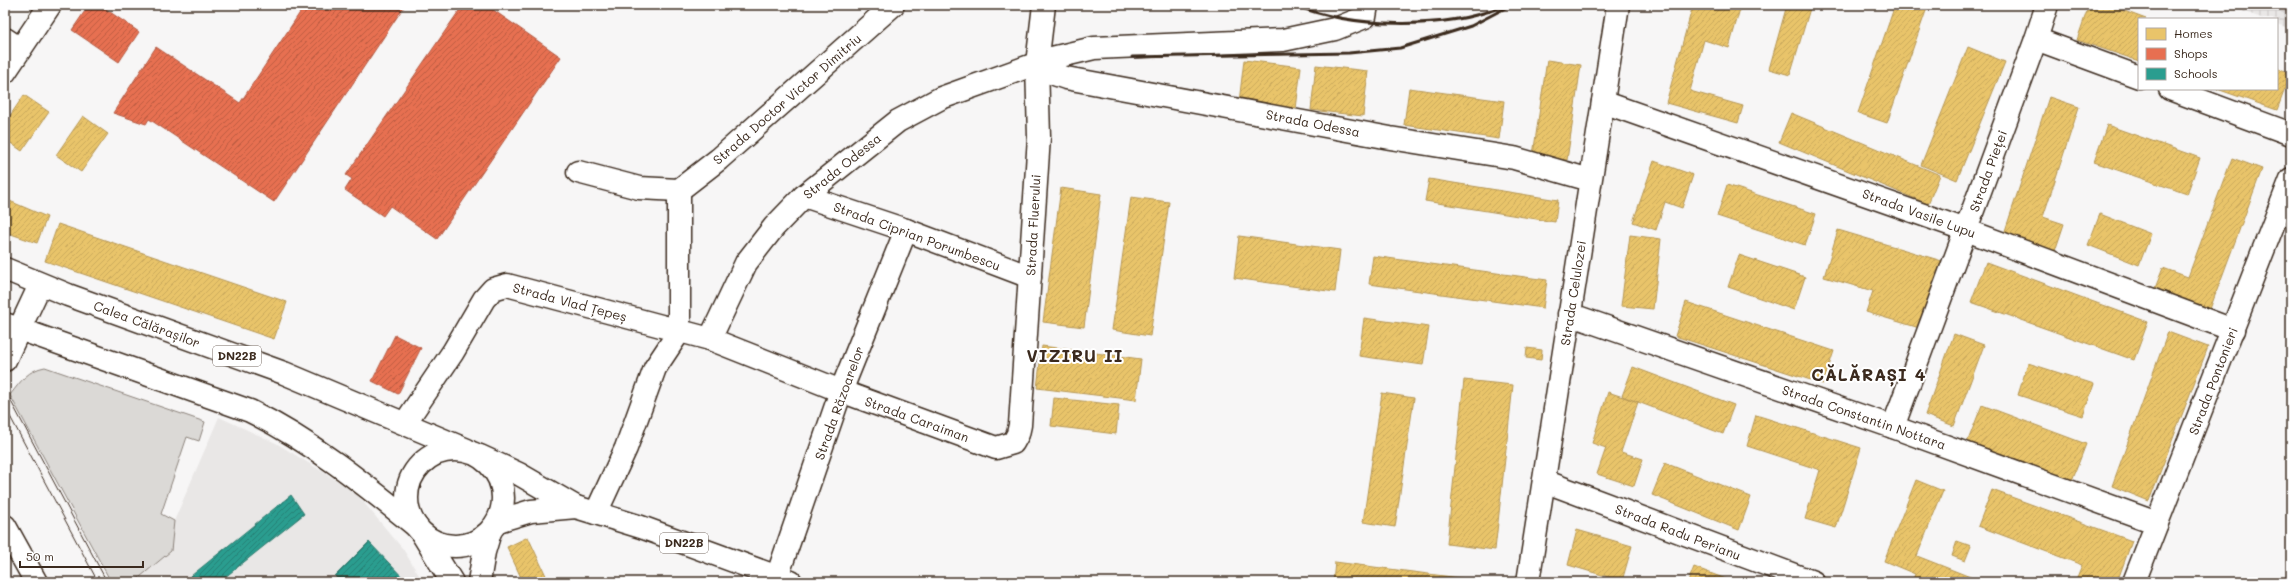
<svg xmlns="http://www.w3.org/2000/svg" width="2296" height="587" font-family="Mali,sans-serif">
	<defs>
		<pattern id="industrial-grid" width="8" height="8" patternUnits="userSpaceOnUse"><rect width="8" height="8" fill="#e9e7e6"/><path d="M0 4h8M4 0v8" fill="none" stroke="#c9c6c5"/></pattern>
		<pattern id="homes-hatch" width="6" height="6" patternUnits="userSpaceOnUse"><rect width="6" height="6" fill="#e9c46a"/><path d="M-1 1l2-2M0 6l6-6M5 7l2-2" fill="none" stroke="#c9a95b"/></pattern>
		<pattern id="shops-hatch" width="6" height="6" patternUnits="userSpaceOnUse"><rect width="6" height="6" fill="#e76f51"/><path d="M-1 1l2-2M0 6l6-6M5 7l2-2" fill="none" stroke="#bc5b43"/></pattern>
		<pattern id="schools-hatch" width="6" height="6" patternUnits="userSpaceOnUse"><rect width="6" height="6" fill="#2a9d8f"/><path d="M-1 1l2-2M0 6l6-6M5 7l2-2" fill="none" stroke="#258074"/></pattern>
	</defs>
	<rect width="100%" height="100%" fill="#f7f6f6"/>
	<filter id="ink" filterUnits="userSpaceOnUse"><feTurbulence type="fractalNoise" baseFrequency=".025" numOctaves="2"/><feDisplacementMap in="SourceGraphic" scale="8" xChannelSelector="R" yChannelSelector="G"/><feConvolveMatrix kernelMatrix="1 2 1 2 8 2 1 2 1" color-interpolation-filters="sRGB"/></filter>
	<g filter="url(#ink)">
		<path fill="#e9e7e6" d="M 219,417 L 276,443 L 354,491 L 403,549 L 423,582 L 134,582 L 171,551 L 174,521 Z"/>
		<path fill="url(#industrial-grid)" d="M 2226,5 L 2291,5 L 2291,29 L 2277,24 L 2277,19 L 2264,19 Z"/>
		<path fill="#dbd9d6" stroke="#8b827a" d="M 45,367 L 205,422 L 199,441 L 187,437 L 161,514 L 174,521 L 171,551 L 134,582 L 111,582 L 10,395 C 21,381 28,370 45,367 Z"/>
		<g fill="url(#homes-hatch)" stroke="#b59653">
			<path d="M 1693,5 L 1741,5 L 1729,48 L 1704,40 L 1690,91 L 1743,106 L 1738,123 L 1666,103 Z"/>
			<path d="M 1787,5 L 1811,5 L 1790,75 L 1769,69 Z"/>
			<path d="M 1895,5 L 1928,5 L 1887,123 L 1858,113 Z"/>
			<path d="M 2089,5 L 2108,5 L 2146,19 L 2139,19 L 2139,61 L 2077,40 Z"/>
			<path d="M 1968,47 L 2005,62 L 1957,180 L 1921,165 Z"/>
			<path d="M 1244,60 L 1301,67 L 1296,109 L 1239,102 Z"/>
			<path d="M 1547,60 L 1581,65 L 1567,160 L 1533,155 Z"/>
			<path d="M 1316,65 L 1368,71 L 1363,116 L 1311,110 Z"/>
			<path d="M 2277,68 L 2291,73 L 2277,110 L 2217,89 L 2277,89 Z"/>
			<path d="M 1409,88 L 1504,101 L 1499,139 L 1404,125 Z"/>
			<path d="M 24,95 L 49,112 L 22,151 L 5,139 L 5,123 Z"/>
			<path d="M 2049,97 L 2079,107 L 2043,217 L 2064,224 L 2054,254 L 2003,237 Z"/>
			<path d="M 1791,113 L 1940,175 L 1928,204 L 1779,142 Z"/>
			<path d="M 83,116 L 108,134 L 81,172 L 56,155 Z"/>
			<path d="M 2107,125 L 2200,158 L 2187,194 L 2094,162 Z"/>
			<path d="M 2232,158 L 2262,169 L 2210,309 L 2155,288 L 2163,268 L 2188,277 Z"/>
			<path d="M 1654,161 L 1693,175 L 1682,208 L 1665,202 L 1656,230 L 1633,222 Z"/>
			<path d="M 1429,179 L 1558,200 L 1555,222 L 1425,201 Z"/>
			<path d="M 1727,185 L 1816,214 L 1805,245 L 1717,216 Z"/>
			<path d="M 1061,188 L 1101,194 L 1084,327 L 1043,322 Z"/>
			<path d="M 1131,197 L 1169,202 L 1150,336 L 1112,330 Z"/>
			<path d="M 5,199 L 47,217 L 37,243 L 5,232 Z"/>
			<path d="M 2100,214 L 2151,234 L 2139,265 L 2088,245 Z"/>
			<path d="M 58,224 L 287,302 L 274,339 L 45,261 Z"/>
			<path d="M 1838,230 L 1942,261 L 1923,329 L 1866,312 L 1873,291 L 1824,277 Z"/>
			<path d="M 1630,235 L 1661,239 L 1653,309 L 1621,306 Z"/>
			<path d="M 1239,236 L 1340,250 L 1335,292 L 1234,278 Z"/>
			<path d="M 1739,255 L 1805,277 L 1794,310 L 1728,287 Z"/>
			<path d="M 1373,256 L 1547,280 L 1543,308 L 1369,284 Z"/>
			<path d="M 1986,262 L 2148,322 L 2134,360 L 1971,302 Z"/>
			<path d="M 1686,302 L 1834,351 L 1823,384 L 1675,336 Z"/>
			<path d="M 1364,318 L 1429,327 L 1423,365 L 1359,356 Z"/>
			<path d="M 2168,332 L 2208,347 L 2149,501 L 2112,486 Z"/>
			<path d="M 1954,334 L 1984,345 L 1954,426 L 1925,415 Z"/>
			<path d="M 1042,346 L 1141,359 L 1136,400 L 1037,388 Z"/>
			<path d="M 1527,348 L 1542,350 L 1541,360 L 1526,358 Z"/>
			<path d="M 2028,363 L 2094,384 L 2083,416 L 2018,395 Z"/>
			<path d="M 1633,367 L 1734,405 L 1723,434 L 1622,396 Z"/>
			<path d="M 1464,380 L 1513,385 L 1495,550 L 1447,544 Z"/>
			<path d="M 1608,392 L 1638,402 L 1621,452 L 1643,459 L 1634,486 L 1597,474 L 1606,448 L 1592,443 Z"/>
			<path d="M 1382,393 L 1414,398 L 1395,527 L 1363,522 Z"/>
			<path d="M 1054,398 L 1119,405 L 1116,434 L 1051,426 Z"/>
			<path d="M 1982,405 L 2086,444 L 2071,483 L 1967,443 Z"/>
			<path d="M 1756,415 L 1861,448 L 1836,528 L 1805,519 L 1820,470 L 1747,446 Z"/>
			<path d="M 1665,463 L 1751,497 L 1739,530 L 1652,495 Z"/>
			<path d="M 1916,480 L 1943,491 L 1917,556 L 1983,582 L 1912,582 L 1915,574 L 1884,561 Z"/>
			<path d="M 1992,490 L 2132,541 L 2117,582 L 2075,582 L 2082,565 L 1978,526 Z"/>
			<path d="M 1577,530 L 1632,546 L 1622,581 L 1568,565 Z"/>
			<path d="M 528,537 L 549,582 L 523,582 L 507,547 Z"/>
			<path d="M 1957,541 L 1971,546 L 1965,561 L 1952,556 Z"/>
			<path d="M 1335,562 L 1491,582 L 1333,582 Z"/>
			<path d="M 1694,567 L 1734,582 L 1688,582 Z"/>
		</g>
		<g fill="url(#shops-hatch)" stroke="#b35a42">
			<path d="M 89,5 L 100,5 L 139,32 L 119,62 L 72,30 Z"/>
			<path d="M 305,5 L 405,5 L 274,202 L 149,119 L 146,124 L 113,113 L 156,47 L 240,103 Z"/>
			<path d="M 463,5 L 486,5 L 561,57 L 437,239 L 390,206 L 383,216 L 345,190 L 352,179 L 346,175 Z"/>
			<path d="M 395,335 L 421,348 L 398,394 L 372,381 Z"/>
		</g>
		<g fill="url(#schools-hatch)" stroke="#2f7a6d">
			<path d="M 291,495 L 304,514 L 219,582 L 188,582 L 186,580 Z"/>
			<path d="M 369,542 L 407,582 L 340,582 L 335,576 Z"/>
		</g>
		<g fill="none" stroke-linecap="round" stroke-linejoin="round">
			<g stroke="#3b2a1e" stroke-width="25">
				<g id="minor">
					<path d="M 5,39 L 20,49"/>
					<path d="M 2036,39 L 2139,77"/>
					<path d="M 1037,64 L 1045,71 L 1066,78 L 1390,138 L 1514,158 L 1590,180"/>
					<path d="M 5,72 L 50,5"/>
					<path d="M 2170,89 L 2291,134"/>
					<path d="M 1603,102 L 1966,230 L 2233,330"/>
					<path d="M 578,172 L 639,188 L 679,190"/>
					<path d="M 679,190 L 719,159 L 893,5"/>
					<path d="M 804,196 L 906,230 L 1030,277"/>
					<path d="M 1569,314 L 1893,427 L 2157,523"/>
					<path d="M 710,339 L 746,263 L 774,227 L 804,196 L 898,121 L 941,98 L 1052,58 L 1094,48 L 1283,40 L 1335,29 L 1365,17 L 1367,5"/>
					<path d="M 5,360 L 40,285"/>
					<path d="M 405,423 L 453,352 L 484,299 L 493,289 L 507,285 L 710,339 L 841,391 L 996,448 L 1013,443 L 1018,434 L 1020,425 L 1039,137 L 1037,64 L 1044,5"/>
					<path d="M 1893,427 L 2036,39 L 2047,5"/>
					<path d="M 1544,481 L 1813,582"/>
					<path d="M 596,513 L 626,448 L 655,368 L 679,332 L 679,190"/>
					<path d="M 5,526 L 36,582"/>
					<path d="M 777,577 L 841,391 L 906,230"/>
					<path d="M 1528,582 L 1618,5"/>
					<path d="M 2134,582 L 2291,179"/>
				</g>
			</g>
			<g stroke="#3b2a1e" stroke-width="25">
				<g id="major">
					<path d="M 5,269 L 68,295 L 284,373 L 467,450"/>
					<path d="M 5,324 L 250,411 C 311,441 363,483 416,526"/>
					<circle cx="455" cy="498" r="48"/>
					<path d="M 480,456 L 519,474 L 576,507 L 641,527 L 791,582"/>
					<path d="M 498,521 L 531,511 L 576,507"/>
					<path d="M 423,535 L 452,582"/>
					<path d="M 479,582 L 484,552 L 490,532"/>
				</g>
			</g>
			<use href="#minor" stroke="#fff" stroke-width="22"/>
			<use href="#major" stroke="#fff" stroke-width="22"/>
			<g stroke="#3b2a1e" stroke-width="1">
				<path d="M 5,390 L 107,582"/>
				<path d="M 5,407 L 98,582"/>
			</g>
			<g stroke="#3b2a1e" stroke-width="3">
				<path d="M 1295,5 C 1350,28 1442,30 1498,8"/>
				<path d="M 1132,57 L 1349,53 L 1400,48 L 1471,26 L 1511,5"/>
			</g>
		</g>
	</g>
	<g text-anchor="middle" stroke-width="4" stroke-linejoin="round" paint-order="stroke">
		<g fill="#fff" stroke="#766a62" stroke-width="1">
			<rect x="213" y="346" width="48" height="20" rx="3"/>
			<rect x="660" y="533" width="48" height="20" rx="3"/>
		</g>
		<g font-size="12" font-weight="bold" fill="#3b2a1e">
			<text x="237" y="360">DN22B</text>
			<text x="684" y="547">DN22B</text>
		</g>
		<g font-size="13" fill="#3b2a1e" stroke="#fff">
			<text transform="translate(787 99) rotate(-41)" y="5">Strada Doctor Victor Dimitriu</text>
			<text transform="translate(1313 123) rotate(11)" y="5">Strada Odessa</text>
			<text transform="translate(842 166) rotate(-39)" y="5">Strada Odessa</text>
			<text transform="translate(1988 171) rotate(-70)" y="5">Strada Pieței</text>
			<text transform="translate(1919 213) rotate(20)" y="5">Strada Vasile Lupu</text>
			<text transform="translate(1033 225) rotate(-87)" y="5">Strada Fluerului</text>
			<text transform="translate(917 236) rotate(20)" y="5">Strada Ciprian Porumbescu</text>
			<text transform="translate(1573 293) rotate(-81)" y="5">Strada Celulozei</text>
			<text transform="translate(570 302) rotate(15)" y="5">Strada Vlad Țepeș</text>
			<text transform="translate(147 324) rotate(20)" y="5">Calea Călărașilor</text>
			<text transform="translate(2213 381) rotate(-69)" y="5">Strada Pontonieri</text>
			<text transform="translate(839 403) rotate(-70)" y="5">Strada Răzoarelor</text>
			<text transform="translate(1864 417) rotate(19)" y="5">Strada Constantin Nottara</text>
			<text transform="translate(917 419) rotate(20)" y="5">Strada Caraiman</text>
			<text transform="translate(1678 532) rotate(21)" y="5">Strada Radu Perianu</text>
		</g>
		<g font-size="17" font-weight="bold" letter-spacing="1" fill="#3b2a1e" stroke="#fff">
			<text x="1075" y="362">VIZIRU II</text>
			<text x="1869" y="381">CĂLĂRAȘI 4</text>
		</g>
	</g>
	<rect width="2296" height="587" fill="none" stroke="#fff" stroke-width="20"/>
	<rect x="10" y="10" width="2276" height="567" fill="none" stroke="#3b2a1e" stroke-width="1.5" filter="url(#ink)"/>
	<rect x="2138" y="18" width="140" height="72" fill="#ffffff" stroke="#b1aaa5"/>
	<rect x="2146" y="28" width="20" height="12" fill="#e9c46a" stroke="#b1aaa5"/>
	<text x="2174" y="38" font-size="12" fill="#3b2a1e">Homes</text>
	<rect x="2146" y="48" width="20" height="12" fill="#e76f51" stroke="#b1aaa5"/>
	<text x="2174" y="58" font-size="12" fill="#3b2a1e">Shops</text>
	<rect x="2146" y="68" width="20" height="12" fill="#2a9d8f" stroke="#b1aaa5"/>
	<text x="2174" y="78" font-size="12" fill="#3b2a1e">Schools</text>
	<path d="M20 561v6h123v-6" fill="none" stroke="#3b2a1e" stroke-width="2"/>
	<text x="26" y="561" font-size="12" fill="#3b2a1e" stroke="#ffffff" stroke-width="3" paint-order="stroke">50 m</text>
</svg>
